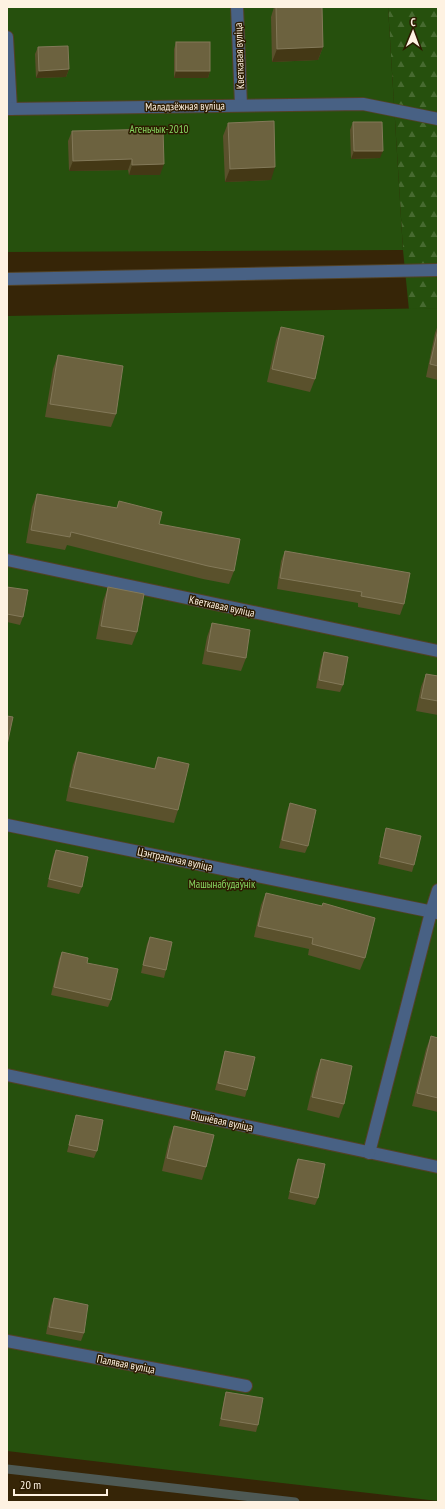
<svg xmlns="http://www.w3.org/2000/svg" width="445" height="1509" font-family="'PT Sans Narrow',sans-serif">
	<defs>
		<pattern id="forest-firs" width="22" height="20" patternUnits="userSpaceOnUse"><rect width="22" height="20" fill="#26500d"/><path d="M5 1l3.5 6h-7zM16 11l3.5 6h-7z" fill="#476a30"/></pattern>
	</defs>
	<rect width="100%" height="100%" fill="#362507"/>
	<path fill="url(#forest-firs)" d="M 388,7 L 438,7 L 438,308 L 409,310 L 403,250 Z"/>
	<g fill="#26500d">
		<path d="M 7,7 L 388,7 L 403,250 L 7,252 Z"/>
		<path d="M 438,308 L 438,1501 L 7,1451 L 7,316 Z"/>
	</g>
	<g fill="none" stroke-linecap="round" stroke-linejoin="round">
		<path stroke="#4e5954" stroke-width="9" d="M 7,1469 L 295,1502"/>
		<g stroke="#524226" stroke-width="14">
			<g id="lane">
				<path d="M 237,7 L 241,105"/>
				<path d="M 7,37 L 11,109"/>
				<path d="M 7,109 L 363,104 L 438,119"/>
				<path d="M 7,560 L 438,651"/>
				<path d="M 7,825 L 438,913"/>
				<path d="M 7,1075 L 438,1167"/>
				<path d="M 369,1153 L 431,912 L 438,890"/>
				<path d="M 7,1341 L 246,1386"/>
			</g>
		</g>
		<g stroke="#524226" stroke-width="14">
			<path id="street" d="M 7,279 L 438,270"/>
		</g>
		<use href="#lane" stroke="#486184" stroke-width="12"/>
		<use href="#street" stroke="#486184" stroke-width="12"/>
	</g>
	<g fill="#5a512c">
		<path d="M 274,7 L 322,7 L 323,47 L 318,60 L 272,62 L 271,17 Z"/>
		<path d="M 176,42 L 210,71 L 208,78 L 174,78 L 174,49 Z"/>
		<path d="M 38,47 L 69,69 L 66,77 L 36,78 L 35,54 Z"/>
		<path d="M 353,122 L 380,158 L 351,159 L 350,130 Z"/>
		<path d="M 228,123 L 271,180 L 225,182 L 223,136 Z"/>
		<path d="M 163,129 L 160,175 L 129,175 L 128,170 L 69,171 L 68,141 L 72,131 Z"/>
		<path d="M 438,325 L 438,380 L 426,377 L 435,333 Z"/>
		<path d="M 281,327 L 315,379 L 310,392 L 267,382 L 276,340 Z"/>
		<path d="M 58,355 L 116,414 L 111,427 L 45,417 L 53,369 Z"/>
		<path d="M 37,494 L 117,508 L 119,501 L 159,524 L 234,571 L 229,584 L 203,579 L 67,545 L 65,550 L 26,543 L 32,507 Z"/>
		<path d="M 285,551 L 404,604 L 400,615 L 358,607 L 358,603 L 277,589 L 281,561 Z"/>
		<path d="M 7,587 L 23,617 L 20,625 L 7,622 Z"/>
		<path d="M 108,587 L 137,632 L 132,645 L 96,639 L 103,601 Z"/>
		<path d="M 212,623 L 246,658 L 241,671 L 202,664 L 207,637 Z"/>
		<path d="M 324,652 L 343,685 L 340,692 L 316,688 L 321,660 Z"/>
		<path d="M 426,674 L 438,676 L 438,715 L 416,711 L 421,687 Z"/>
		<path d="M 78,752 L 154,769 L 158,757 L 178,810 L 174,823 L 66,801 L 73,765 Z"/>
		<path d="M 290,803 L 308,846 L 305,853 L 279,848 L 287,811 Z"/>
		<path d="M 386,828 L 414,865 L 412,872 L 378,864 L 384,835 Z"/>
		<path d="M 56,850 L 82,887 L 79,894 L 47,887 L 53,857 Z"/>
		<path d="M 266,893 L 365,958 L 360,970 L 308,955 L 309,949 L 254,937 L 261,905 Z"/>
		<path d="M 150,937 L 166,970 L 164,978 L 141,973 L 147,944 Z"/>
		<path d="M 62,952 L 87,963 L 111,1000 L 108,1007 L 51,995 L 59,959 Z"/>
		<path d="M 431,1036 L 438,1038 L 438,1112 L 412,1106 L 426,1049 Z"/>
		<path d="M 225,1051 L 247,1090 L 245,1097 L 215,1090 L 223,1058 Z"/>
		<path d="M 321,1059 L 344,1104 L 339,1118 L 307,1110 L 316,1072 Z"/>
		<path d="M 76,1115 L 97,1151 L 94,1158 L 67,1152 L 74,1122 Z"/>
		<path d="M 174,1126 L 206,1167 L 202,1180 L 162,1171 L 169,1140 Z"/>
		<path d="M 298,1159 L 318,1198 L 315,1205 L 288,1199 L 295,1166 Z"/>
		<path d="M 54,1298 L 84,1333 L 81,1341 L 46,1334 L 51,1306 Z"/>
		<path d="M 226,1392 L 258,1425 L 256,1432 L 219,1426 L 224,1399 Z"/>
	</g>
	<g fill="#443815">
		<path d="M 323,47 L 318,60 L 272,62 L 277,49 Z"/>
		<path d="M 69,69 L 66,77 L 36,78 L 39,71 Z"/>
		<path d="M 176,71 L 210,71 L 208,78 L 174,78 Z"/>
		<path d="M 354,151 L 383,151 L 380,158 L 351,159 Z"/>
		<path d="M 132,159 L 128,170 L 69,171 L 73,161 Z"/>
		<path d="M 164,164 L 160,175 L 129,175 L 132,165 Z"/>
		<path d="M 275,167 L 271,180 L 225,182 L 230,169 Z"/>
	</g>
	<g fill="#6c623f" stroke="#837959">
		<path d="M 276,7 L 322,7 L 323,47 L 277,49 Z"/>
		<rect x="176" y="42" width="34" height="29"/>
		<path d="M 68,46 L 69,69 L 39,71 L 38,47 Z"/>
		<path d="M 274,121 L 275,167 L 230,169 L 228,123 Z"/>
		<path d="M 353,122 L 382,122 L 383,151 L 354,151 Z"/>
		<path d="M 163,129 L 164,164 L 132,165 L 132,159 L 73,161 L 72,131 Z"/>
		<path d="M 281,327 L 324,336 L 315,379 L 272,369 Z"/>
		<path d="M 438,329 L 438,366 L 430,364 Z"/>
		<path d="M 58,355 L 123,366 L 116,414 L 50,404 Z"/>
		<path d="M 37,494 L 117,508 L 119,501 L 162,512 L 159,524 L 240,539 L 234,571 L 208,566 L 71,532 L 70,537 L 31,530 Z"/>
		<path d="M 285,551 L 410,573 L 404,604 L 361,596 L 362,592 L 280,578 Z"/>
		<path d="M 7,587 L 28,590 L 23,617 L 7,614 Z"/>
		<path d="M 108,587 L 144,594 L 137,632 L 101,626 Z"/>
		<path d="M 212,623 L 250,630 L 246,658 L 207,651 Z"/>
		<path d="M 324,652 L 348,657 L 343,685 L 319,680 Z"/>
		<path d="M 426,674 L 438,676 L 438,701 L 421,698 Z"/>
		<path d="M 7,716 L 13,717 L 7,745 Z"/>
		<path d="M 78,752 L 155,769 L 158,757 L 189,764 L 178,810 L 70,787 Z"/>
		<path d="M 290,803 L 316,810 L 308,846 L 282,840 Z"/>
		<path d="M 386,828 L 421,836 L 414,865 L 380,857 Z"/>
		<path d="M 56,850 L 88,857 L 82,887 L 49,879 Z"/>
		<path d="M 266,893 L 322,906 L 323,903 L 375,918 L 365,958 L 312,944 L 313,938 L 258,926 Z"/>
		<path d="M 150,937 L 172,942 L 166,970 L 143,965 Z"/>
		<path d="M 62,952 L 88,958 L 87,963 L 118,969 L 111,1000 L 54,987 Z"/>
		<path d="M 431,1036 L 438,1038 L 438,1098 L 417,1093 Z"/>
		<path d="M 225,1051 L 255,1057 L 247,1090 L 218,1083 Z"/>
		<path d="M 321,1059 L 352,1066 L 344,1104 L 312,1097 Z"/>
		<path d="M 76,1115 L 103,1120 L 97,1151 L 69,1145 Z"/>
		<path d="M 174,1126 L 214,1135 L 206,1167 L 167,1158 Z"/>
		<path d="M 298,1159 L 325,1164 L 318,1198 L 290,1192 Z"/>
		<path d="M 54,1298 L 88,1305 L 84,1333 L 49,1327 Z"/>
		<path d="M 226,1392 L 263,1398 L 258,1425 L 221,1419 Z"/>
	</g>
	<g text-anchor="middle" stroke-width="3" stroke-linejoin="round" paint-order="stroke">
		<g font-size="11" fill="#fef2e2" stroke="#2c1b00">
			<text transform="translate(239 56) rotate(-92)" y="4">Кветкавая вуліца</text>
			<text transform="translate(185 106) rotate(-1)" y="4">Маладзёжная вуліца</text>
			<text transform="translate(222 606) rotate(12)" y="4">Кветкавая вуліца</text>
			<text transform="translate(175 859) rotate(12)" y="4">Цэнтральная вуліца</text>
			<text transform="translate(222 1121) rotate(12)" y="4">Вішнёвая вуліца</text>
			<text transform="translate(126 1364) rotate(11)" y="4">Палявая вуліца</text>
		</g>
		<g font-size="11" fill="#87d861" stroke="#2c1b00">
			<text x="159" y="133">Агеньчык-2010</text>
			<text x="222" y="888">Машынабудаўнік</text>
		</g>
	</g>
	<rect width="445" height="1509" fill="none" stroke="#fef2e2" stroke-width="16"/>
	<g transform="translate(413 32) rotate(1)" stroke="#2c1b00" stroke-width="3" paint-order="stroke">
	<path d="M0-3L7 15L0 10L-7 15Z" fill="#fef2e2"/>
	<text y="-6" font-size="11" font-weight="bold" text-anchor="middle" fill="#fef2e2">С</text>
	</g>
	<path d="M14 1489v6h93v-6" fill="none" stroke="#fef2e2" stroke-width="2"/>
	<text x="20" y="1489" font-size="12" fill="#fef2e2" stroke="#2c1b00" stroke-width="3" paint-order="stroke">20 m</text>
</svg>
